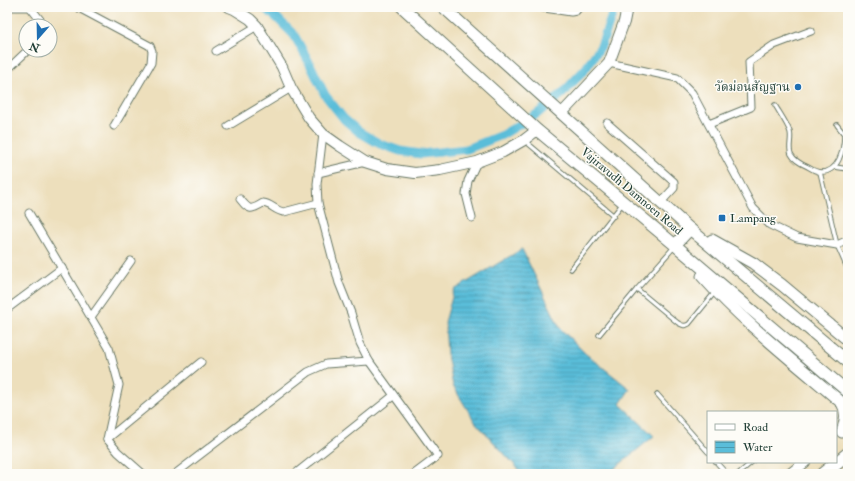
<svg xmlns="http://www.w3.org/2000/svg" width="855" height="481" font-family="'IM FELL Double Pica','Noto Serif Thai',serif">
	<defs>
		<pattern id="water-rules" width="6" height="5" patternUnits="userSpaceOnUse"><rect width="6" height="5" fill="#5abdd9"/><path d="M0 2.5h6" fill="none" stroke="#4a9bb1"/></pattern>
	</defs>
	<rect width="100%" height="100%" fill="#fdfcf7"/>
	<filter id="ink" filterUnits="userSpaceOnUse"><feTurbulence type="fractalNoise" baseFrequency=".025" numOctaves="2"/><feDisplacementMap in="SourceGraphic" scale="8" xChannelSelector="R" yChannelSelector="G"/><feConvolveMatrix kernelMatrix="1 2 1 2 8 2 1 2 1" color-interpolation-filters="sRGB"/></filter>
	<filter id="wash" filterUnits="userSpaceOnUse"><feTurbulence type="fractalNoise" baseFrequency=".012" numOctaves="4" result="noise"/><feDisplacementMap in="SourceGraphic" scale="16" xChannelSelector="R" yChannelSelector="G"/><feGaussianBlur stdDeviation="0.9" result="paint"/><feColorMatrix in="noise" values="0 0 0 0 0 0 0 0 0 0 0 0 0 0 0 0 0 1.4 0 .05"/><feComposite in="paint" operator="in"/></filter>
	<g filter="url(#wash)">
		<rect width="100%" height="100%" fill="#eddfbc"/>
		<path fill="url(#water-rules)" stroke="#3c7d86" d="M 522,249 L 560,328 L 586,354 L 630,389 L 620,404 L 654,436 L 608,474 L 523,474 L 475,422 L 453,386 L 447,354 L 445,322 L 454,290 Z"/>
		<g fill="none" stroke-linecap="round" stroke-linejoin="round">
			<path stroke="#5abdd9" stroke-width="9" d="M 263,7 L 277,18 L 294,35 L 309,62 L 325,95 L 344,119 L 359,132 L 380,144 L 400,151 L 421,154 L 467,149 L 502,135 L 537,114 L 563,93 L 586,68 L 601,46 L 612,15 L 613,7"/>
		</g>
	</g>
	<g filter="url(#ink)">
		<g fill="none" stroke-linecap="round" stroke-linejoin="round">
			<g stroke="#677664" stroke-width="5.5">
				<g id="lane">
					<path d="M 775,105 C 779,112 788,125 790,132 C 792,139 788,147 791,154 C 794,160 801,164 808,167 C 811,169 815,171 819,172 C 839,174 844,149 844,134 L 837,125"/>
					<path d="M 524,140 L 614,216"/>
					<path d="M 835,167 L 848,169"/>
					<path d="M 820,172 L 837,245 L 848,270"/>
					<path d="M 571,269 L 623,203"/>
					<path d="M 637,289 L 678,323 C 682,325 684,327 689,324 L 715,292"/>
					<path d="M 599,335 L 637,289 L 675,246"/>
					<path d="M 657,394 L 708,452"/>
					<path d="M 716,462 L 727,474"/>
					<path d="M 738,474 L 752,462"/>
				</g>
			</g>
			<g stroke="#677664" stroke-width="9">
				<g id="street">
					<path d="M 7,7 L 30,7"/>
					<path d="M 30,7 L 45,26"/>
					<path d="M 77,7 L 150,46 L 152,51 L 151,63 L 114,126"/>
					<path d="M 538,7 L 571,12 L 576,11 L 579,7"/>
					<path d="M 216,51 L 257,26"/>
					<path d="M 609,63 L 677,78 L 692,93 L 753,208 L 770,225 L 797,238 L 837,245 L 848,240"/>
					<path d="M 7,70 L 28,50"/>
					<path d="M 607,123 L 674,182 L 674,188 L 661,202"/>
					<path d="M 709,124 L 751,107 L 749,62 L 774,45 L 811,31"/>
					<path d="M 228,126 L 291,88"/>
					<path d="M 323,134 L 317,184 L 318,203 L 339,283 L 351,313 L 360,343 L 369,361 L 438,456 L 414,474"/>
					<path d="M 318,173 L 365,162"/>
					<path d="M 240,199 C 249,210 250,211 263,203 C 272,204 275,211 284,212 L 318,203"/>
					<path d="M 29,213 L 109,348 L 119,385 L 107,439 L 118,452 L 143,474"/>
					<path d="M 472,218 L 466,194 L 468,181 L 477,162"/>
					<path d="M 7,309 L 62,268"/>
					<path d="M 91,317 L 131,261"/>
					<path d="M 107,439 L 201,362"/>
					<path d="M 175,474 L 308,372 L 326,364 L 369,361"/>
					<path d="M 295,474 L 393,396"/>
				</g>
			</g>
			<g stroke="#677664" stroke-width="12">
				<g id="secondary">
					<path d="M 229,7 L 234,9 L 250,19 L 257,26 L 282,67 L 291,88 L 309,118 L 323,134 L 340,146 L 365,162 L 387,169 L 415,173 L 440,170 L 477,162 L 503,152 L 524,140 L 537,130"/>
					<path d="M 562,113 L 609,63 L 624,22 L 627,7"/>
					<path d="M 790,474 L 805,462"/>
				</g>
			</g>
			<g stroke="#677664" stroke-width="13">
				<g id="primary">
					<path d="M 402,7 L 537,130 L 675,245 L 848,392"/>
					<path d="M 443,7 L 690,229 L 848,362"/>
					<path d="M 712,240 L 753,263 L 782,285 L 848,340"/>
					<path d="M 675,245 L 690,229"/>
					<path d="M 702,276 C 744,323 794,362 842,403 C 848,413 845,422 842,432"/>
				</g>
			</g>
			<g stroke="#677664" stroke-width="15">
				<path id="highway" d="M 823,474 L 848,454"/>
			</g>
			<use href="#lane" stroke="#fff" stroke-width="3.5"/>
			<use href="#street" stroke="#fff" stroke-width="7"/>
			<use href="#secondary" stroke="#fff" stroke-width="10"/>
			<use href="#primary" stroke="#fff" stroke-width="11"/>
			<use href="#highway" stroke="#fff" stroke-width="13"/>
		</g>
	</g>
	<g fill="#1f6fb2" stroke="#fdfcf7" stroke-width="1.5">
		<circle cx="798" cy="87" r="4"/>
		<rect x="718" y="214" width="8" height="8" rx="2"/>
	</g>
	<g text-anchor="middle" stroke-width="3" stroke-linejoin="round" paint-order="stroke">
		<g font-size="12" fill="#1f3d34" stroke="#fdfcf7" text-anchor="end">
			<text x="790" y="91">วัดม่อนสัญฐาน</text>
			<text x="730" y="222" text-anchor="start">Lampang</text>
		</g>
		<g font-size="12" fill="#1f3d34" stroke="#fdfcf7">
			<text transform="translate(632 191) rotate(40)" y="4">Vajiravudh Damnoen Road</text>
		</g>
	</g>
	<rect width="855" height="481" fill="none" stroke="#fdfcf7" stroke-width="24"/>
	<rect x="707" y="411" width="130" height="52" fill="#fdfcf7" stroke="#a4b0a9"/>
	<rect x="715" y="424" width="20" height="6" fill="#ffffff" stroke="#a4b0a9"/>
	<text x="743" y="431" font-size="12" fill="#1f3d34">Road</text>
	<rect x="715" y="441" width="20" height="12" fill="url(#water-rules)" stroke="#a4b0a9"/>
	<text x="743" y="451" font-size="12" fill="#1f3d34">Water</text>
	<g transform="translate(38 38) rotate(200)"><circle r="19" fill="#fdfcf7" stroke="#a4b0a9"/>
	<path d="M0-3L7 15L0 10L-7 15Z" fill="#1f6fb2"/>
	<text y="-6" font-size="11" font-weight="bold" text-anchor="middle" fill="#1f3d34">N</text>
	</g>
</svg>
